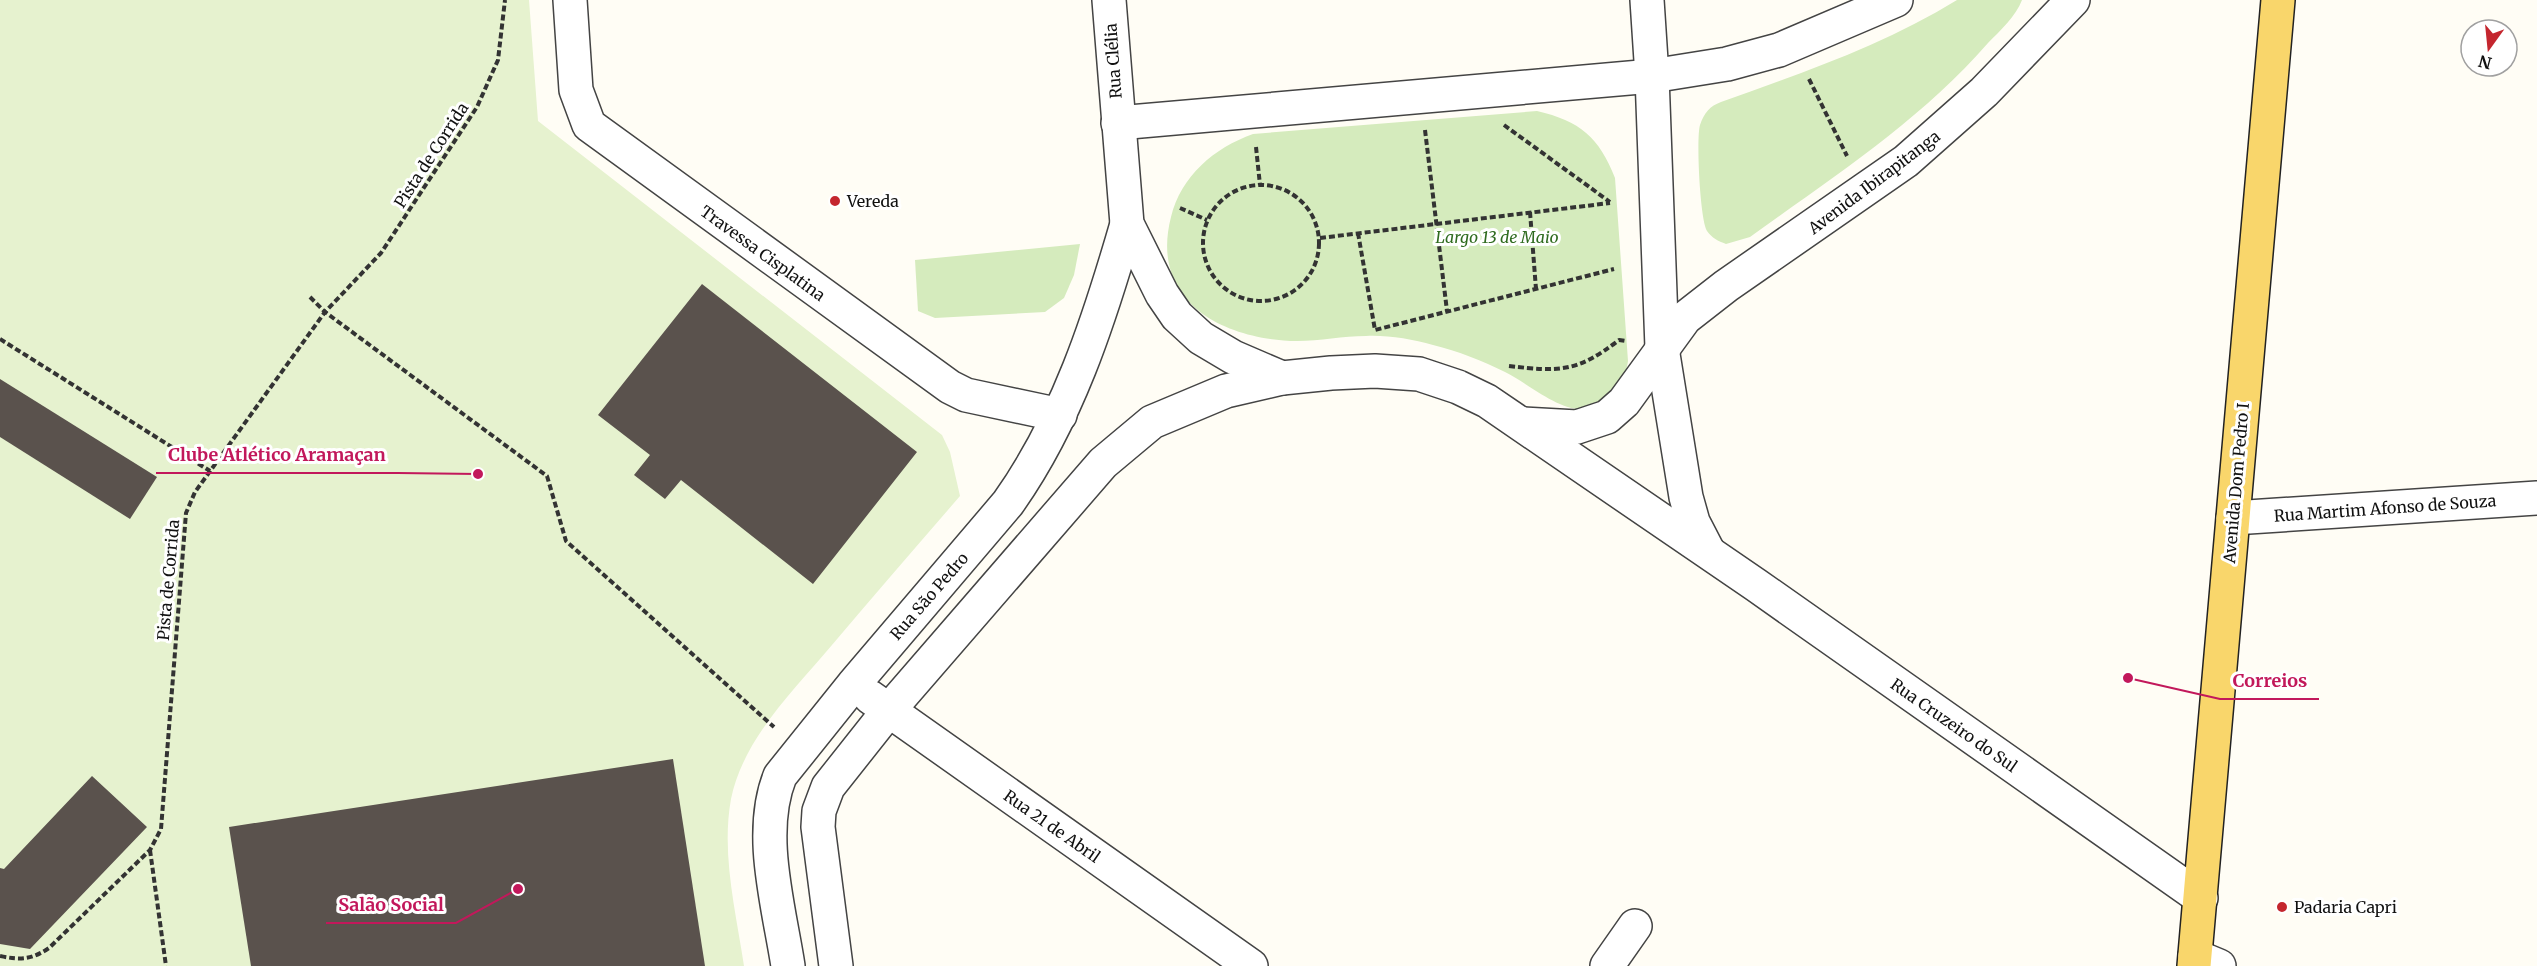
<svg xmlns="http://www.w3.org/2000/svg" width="2537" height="966" font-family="Merriweather,serif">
	<rect width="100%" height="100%" fill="#fffdf5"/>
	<g fill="#d5ebbd">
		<path d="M 1957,0 L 2022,0 C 2016,16 2000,31 1988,43 C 1920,121 1833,177 1750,237 L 1726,244 C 1718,241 1712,238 1707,231 C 1700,220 1696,138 1700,125 C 1704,113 1710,106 1721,102 C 1802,73 1884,45 1957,0 Z"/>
		<path d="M 1537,111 C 1580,121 1599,137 1615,178 L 1628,361 C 1624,386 1610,406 1583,409 C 1559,411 1526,382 1505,372 C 1483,361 1458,351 1433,345 C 1412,339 1387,335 1366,336 C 1343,336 1320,341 1297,341 C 1224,340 1149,302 1171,217 C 1181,176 1214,148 1253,134 Z"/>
		<path d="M 1080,244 L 1074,275 L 1064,298 L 1045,312 L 935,318 L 918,311 L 915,260 Z"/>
	</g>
	<path fill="#e6f2cf" d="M 0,0 L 529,0 L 538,121 L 942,435 L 950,452 L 960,496 C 917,546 874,595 832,645 C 794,690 743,739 731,799 C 721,854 736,912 744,966 L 0,966 Z"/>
	<g fill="#5a524d">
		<path d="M 702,284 L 917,452 L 813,584 L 681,480 L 665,499 L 634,475 L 650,455 L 598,415 Z"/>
		<path d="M 0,379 L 157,477 L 130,519 L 0,437 Z"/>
		<path d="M 673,759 L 705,966 L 251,966 L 229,827 Z"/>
		<path d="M 92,776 L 147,827 L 30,949 L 0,944 L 0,868 L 4,869 Z"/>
	</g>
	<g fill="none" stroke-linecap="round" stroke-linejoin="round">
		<g stroke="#444" stroke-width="36">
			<g id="minor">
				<path d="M 570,0 L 576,90 L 589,125 L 950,387 L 966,395 L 1060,415"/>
				<path d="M 1109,0 L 1127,224 L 1162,294 L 1177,316 L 1201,338 L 1233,357 L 1282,378"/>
				<path d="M 1647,0 L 1652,76 L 1662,348 L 1686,497 L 1693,522 L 1708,551"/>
				<path d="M 1118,123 L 1652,76 L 1727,64 L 1779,50 L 1896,0"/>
				<path d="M 1523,424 L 1577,427 L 1607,417 L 1624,402 L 1685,318 L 1726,286 L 1906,161 L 1984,92 L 2073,0"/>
				<path d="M 2233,518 L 2537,498"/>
				<path d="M 870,697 L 1251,966"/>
				<path d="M 2195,956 L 2219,966"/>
				<path d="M 788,966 C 779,907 757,833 780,776 L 853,685 L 1008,503 C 1067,420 1099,321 1127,224"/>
				<path d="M 836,966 L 818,827 L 819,811 L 828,787 L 889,710 L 1103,463 L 1152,422 L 1226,391 L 1282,378 L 1331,373 L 1375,371 L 1419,374 L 1458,387 L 1487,401 L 1756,585 L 2201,898"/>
				<path d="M 1607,966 L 1635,926"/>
			</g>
		</g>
		<g stroke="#222" stroke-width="36">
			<path id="major" d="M 2194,966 L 2278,0"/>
		</g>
		<g stroke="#333" stroke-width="4" stroke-dasharray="6 3" stroke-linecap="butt">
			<path d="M 1809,79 L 1847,156"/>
			<path d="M 1504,125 L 1610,202"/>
			<path d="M 1425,130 L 1447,311"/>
			<path d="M 1256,147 L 1260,185"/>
			<circle cx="1261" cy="243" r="58"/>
			<path d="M 1180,208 L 1207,220"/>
			<path d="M 1530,212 L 1536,289"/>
			<path d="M 1358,233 L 1375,330 L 1614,269"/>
			<path d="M 1320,238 L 1610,203"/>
			<path d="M 310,297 L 325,312 L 547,476 L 566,541 L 774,727"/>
			<path d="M 0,339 L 210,471"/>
			<path d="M 1509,366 C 1561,372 1577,372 1619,340 L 1626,341"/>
			<path d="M 150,850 L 166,966"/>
			<path d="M 0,956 C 20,960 31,960 49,948 L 150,850 L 161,829 L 186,513 L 195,492 L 325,312 L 381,253 L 477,107 L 498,60 L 505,0"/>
		</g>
		<use href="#minor" stroke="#fff" stroke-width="33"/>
		<use href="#major" stroke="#f9d66b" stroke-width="33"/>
	</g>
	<g fill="#c4262e" stroke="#fff" stroke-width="2">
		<circle cx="835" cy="201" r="6"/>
		<circle cx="2282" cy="907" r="6"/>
	</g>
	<g text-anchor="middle" stroke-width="6" stroke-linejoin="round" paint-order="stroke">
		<g font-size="16" fill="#111" stroke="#fff">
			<text transform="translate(1113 61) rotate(-94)" y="6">Rua Clélia</text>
			<text transform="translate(431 155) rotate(-57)" y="6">Pista de Corrida</text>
			<text transform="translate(1874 182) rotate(-37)" y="6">Avenida Ibirapitanga</text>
			<text transform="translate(763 253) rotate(36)" y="6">Travessa Cisplatina</text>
			<text transform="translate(2236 483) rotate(-85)" y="6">Avenida Dom Pedro I</text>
			<text transform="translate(2385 508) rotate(-4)" y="6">Rua Martim Afonso de Souza</text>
			<text transform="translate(168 580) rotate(-85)" y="6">Pista de Corrida</text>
			<text transform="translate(929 596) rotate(-49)" y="6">Rua São Pedro</text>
			<text transform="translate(1954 725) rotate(35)" y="6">Rua Cruzeiro do Sul</text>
			<text transform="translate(1052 826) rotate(35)" y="6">Rua 21 de Abril</text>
		</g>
		<g font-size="16" fill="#111" stroke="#fff" text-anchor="start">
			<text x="847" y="207">Vereda</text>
			<text x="2294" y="913">Padaria Capri</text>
		</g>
		<g font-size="16" font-style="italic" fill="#2f6b1f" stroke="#fff">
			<text x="1497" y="243">Largo 13 de Maio</text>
		</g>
	</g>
	<path fill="none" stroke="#c2185b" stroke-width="2" d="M478 474L398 473H156M2128 678L2220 699H2319M518 889L456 923H326"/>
	<g fill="#c2185b" stroke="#fff" stroke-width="2">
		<circle cx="478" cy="474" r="6"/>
		<circle cx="2128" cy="678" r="6"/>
		<circle cx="518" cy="889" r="6"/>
	</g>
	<g font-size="18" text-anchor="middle" font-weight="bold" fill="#c2185b" stroke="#fff" stroke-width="6" stroke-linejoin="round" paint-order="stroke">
		<text x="277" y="461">Clube Atlético Aramaçan</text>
		<text x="2270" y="687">Correios</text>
		<text x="391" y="911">Salão Social</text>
	</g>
	<g transform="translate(2489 48) rotate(195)"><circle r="28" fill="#ffffff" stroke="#a0a0a0" stroke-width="1.5"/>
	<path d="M0-4.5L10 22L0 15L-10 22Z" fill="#c4262e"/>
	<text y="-9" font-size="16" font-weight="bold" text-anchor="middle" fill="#111111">N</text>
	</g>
</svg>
